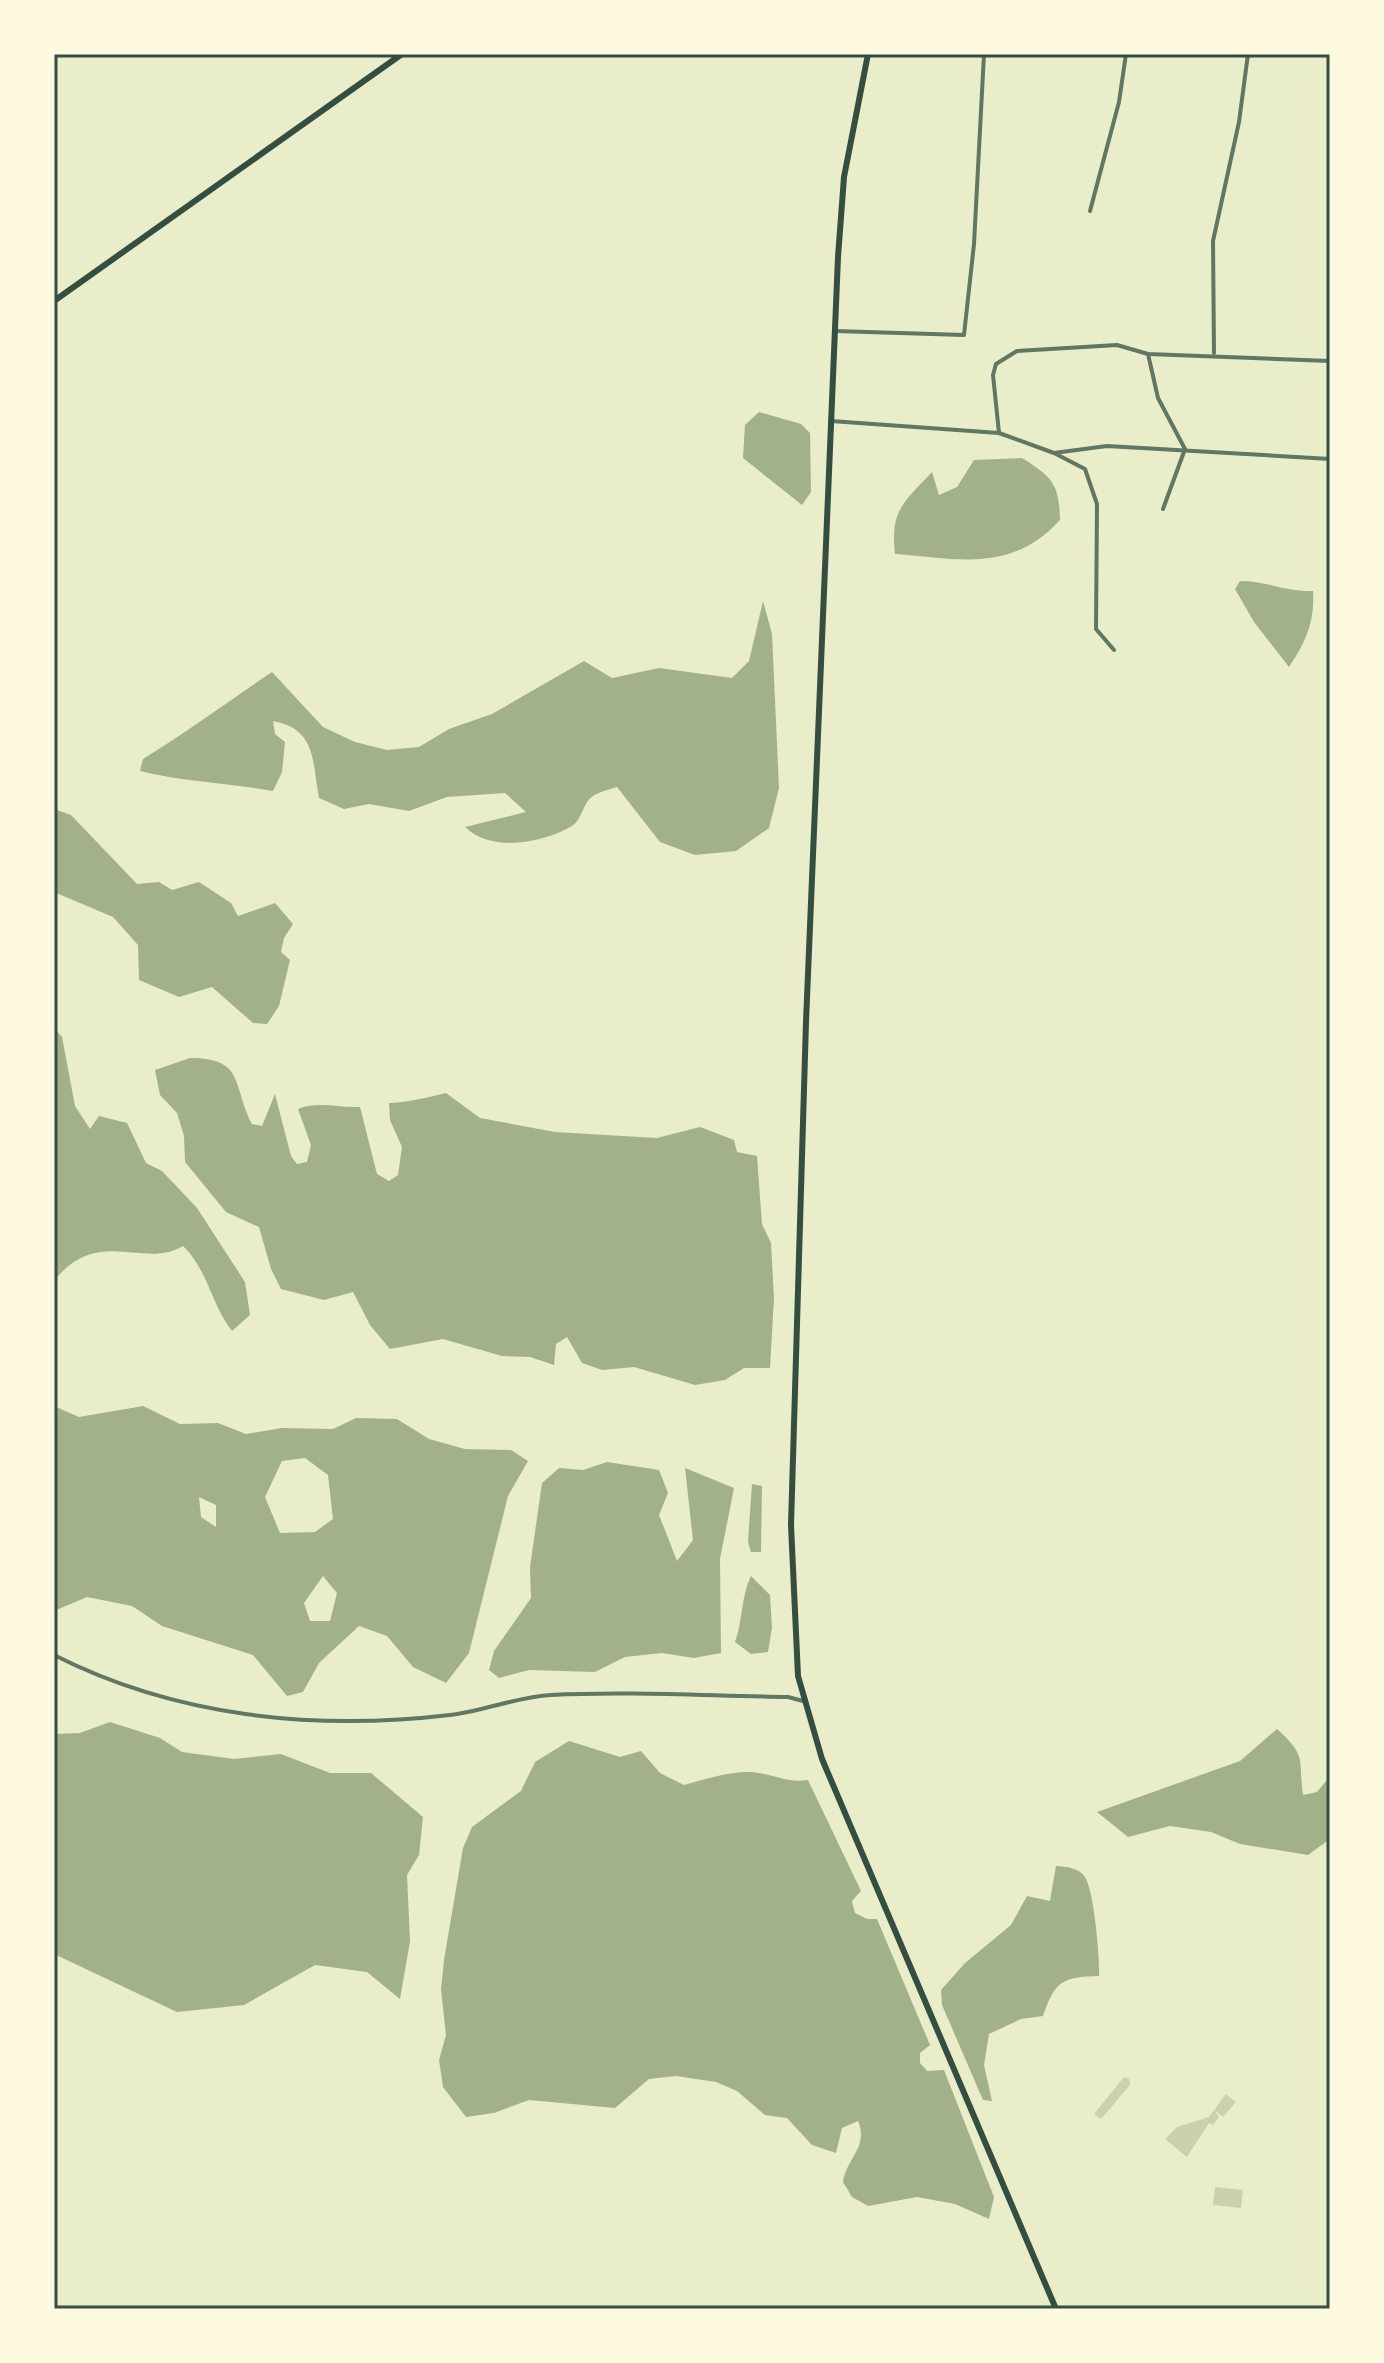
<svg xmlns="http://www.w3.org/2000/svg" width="1384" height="2363" font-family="'Fira Sans Condensed',sans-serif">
	<rect width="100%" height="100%" fill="#e9edc9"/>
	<g fill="#cad2ad">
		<path d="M 1124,2077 L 1129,2079 L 1130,2085 L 1101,2119 L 1094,2114 Z"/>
		<path d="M 1226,2094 L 1236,2102 L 1223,2117 L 1214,2110 L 1219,2117 L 1213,2125 L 1209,2123 L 1187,2157 L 1165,2139 L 1177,2127 L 1209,2117 Z"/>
		<path d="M 1215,2187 L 1243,2190 L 1241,2208 L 1213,2205 Z"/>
	</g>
	<g fill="#a3b18a" fill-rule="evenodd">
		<path d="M 759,412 L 801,424 L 810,433 L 811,492 L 802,505 L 743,458 L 745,425 Z"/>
		<path d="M 1022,458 C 1052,477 1059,483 1060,520 C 1011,573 961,559 895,554 C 890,510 904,502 932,472 L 939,495 L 957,487 L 974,460 Z"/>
		<path d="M 1240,581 C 1266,581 1287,592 1313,591 C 1315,621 1306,642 1289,667 L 1254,622 L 1235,589 Z"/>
		<path d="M 763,601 L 772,634 L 779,788 L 769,828 L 736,851 L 695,855 L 660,842 L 617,787 C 610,789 599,792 593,796 C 583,802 582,820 572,826 C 543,843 491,853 465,827 L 526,812 L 505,793 L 447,797 L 409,811 L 369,804 L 344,809 L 319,798 C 312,762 317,729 273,721 L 275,734 L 285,742 L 282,772 L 273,791 C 228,783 184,782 140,771 L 143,759 C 188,731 229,701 272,672 L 323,727 L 355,742 L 387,750 L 419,747 L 449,729 L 492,714 L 584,661 L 612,678 L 659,668 L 732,678 L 749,661 Z"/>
		<path d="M 54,809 L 71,815 L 137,884 L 159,882 L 172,890 L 199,882 L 231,903 L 238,916 L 275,903 L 293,924 L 284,938 L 281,952 L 290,960 L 279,1006 L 267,1024 L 253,1023 L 212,987 L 179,997 L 139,980 L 138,945 L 113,917 L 54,892 Z"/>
		<path d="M 54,1028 L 62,1037 L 75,1106 L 90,1129 L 99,1116 L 127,1123 L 146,1163 L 162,1171 L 197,1208 L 245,1282 L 250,1315 L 232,1331 C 210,1302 208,1270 183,1246 C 144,1270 98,1225 54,1281 Z"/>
		<path d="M 190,1058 C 245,1058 232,1085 252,1124 L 262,1126 L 275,1094 L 291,1156 L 297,1164 L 307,1162 L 311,1145 L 298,1109 C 318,1101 338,1108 360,1107 L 377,1174 L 389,1181 L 398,1175 L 402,1147 L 390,1120 L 389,1103 C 404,1103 430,1097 446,1093 L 480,1118 L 555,1132 L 657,1138 L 700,1127 L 734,1140 L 737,1152 L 757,1156 L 762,1224 L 771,1243 L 774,1298 L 770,1368 L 744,1368 L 725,1380 L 695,1385 L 634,1367 L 602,1370 L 582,1363 L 567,1337 L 556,1344 L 554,1365 L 530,1357 L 502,1356 L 443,1339 L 390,1349 L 370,1325 L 353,1292 L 324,1300 L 281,1289 L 271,1269 L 259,1227 L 226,1212 L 185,1162 L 184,1136 L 177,1113 L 160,1095 L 155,1070 Z"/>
		<path d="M 54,1406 L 79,1417 L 143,1406 L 180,1424 L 218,1423 L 246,1434 L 282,1428 L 333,1429 L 356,1418 L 397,1419 L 429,1439 L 465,1449 L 511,1450 L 528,1461 L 508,1496 L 469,1653 L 446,1683 L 413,1667 L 387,1636 L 359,1626 L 319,1663 L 303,1692 L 287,1696 L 253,1655 L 162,1626 L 132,1606 L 87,1597 L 54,1611 ZM 305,1458 L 328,1475 L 333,1519 L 315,1532 L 280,1533 L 265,1497 L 282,1461 ZM 199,1497 L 216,1505 L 216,1527 L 201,1517 ZM 323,1576 L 337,1593 L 330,1621 L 310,1621 L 304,1603 Z"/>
		<path d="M 607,1462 L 659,1470 L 668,1493 L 659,1515 L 677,1561 L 693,1540 L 685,1468 L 734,1488 L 720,1559 L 721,1653 L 694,1658 L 662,1653 L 625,1657 L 595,1672 L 529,1670 L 499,1678 L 489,1670 L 494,1651 L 531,1598 L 530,1567 L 542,1483 L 559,1468 L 583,1470 Z"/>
		<path d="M 752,1484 L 762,1486 L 761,1552 L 751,1552 L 748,1542 Z"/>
		<path d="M 751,1576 L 770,1595 L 772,1628 L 768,1652 L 751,1654 L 735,1642 C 743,1620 741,1596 751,1576 Z"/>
		<path d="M 110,1722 L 160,1738 L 182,1752 L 234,1759 L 281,1754 L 330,1773 L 371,1773 L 423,1817 L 419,1855 L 407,1875 L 410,1941 L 400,1999 L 367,1972 L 315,1965 L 244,2005 L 177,2012 L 54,1954 L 54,1734 L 80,1733 Z"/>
		<path d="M 1277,1729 C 1308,1757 1298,1759 1303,1795 L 1317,1792 L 1326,1781 L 1330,1787 L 1330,1839 L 1308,1855 L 1240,1844 L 1211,1832 L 1170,1826 L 1128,1837 L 1097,1812 L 1240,1761 Z"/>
		<path d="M 569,1741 L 620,1757 L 641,1751 L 660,1773 L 684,1785 C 707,1779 735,1769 759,1773 C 778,1776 789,1783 808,1780 L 861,1891 L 852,1901 L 855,1913 L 867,1919 L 877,1919 L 930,2045 L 920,2053 L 920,2063 L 927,2071 L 944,2070 L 994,2197 L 989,2219 L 955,2204 L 917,2197 L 868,2206 L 852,2197 L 843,2182 C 846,2159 869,2147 858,2121 L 842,2128 L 836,2153 L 812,2145 L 787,2118 L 765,2115 L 737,2091 L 716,2082 L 676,2076 L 649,2079 L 615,2108 L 529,2100 L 494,2113 L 466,2117 L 443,2087 L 439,2060 L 446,2035 L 441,1989 L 444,1960 L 463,1848 L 472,1827 L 521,1791 L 535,1762 Z"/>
		<path d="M 1056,1866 C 1067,1867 1078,1867 1085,1877 C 1094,1891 1100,1958 1099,1976 C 1062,1977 1055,1981 1043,2016 L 1021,2019 L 989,2034 L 984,2065 L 992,2101 L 983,2100 L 942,2005 L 941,1990 L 965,1963 L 1011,1925 L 1027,1896 L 1050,1901 Z"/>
	</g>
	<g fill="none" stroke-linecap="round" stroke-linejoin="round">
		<g stroke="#617663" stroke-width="4">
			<path d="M 1090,211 L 1119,102 L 1126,54"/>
			<path d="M 835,331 L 964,335 L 974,244 L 984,54"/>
			<path d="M 1214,353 L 1213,241 L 1239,122 L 1248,54"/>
			<path d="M 1148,354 L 1158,398 L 1185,449 L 1163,509"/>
			<path d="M 831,421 L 999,433 L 1054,453 L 1107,446 L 1330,459"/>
			<path d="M 999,433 L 993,375 L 996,364 L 1017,351 L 1117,345 L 1148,354 L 1330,361"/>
			<path d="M 1056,454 L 1085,469 L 1097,504 L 1096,629 L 1114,650"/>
			<path d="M 54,1655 C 176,1717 315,1731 450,1715 C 484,1711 516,1697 551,1695 C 629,1691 709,1696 788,1697 L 803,1701"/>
		</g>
		<g stroke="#344e41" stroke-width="6">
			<path d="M 868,54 L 844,177 L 838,257 L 806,1022 L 791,1525 L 798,1676 L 822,1759 L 1056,2309"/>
			<path d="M 54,301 L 402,54"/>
		</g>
	</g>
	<rect width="1384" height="2363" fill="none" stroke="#fefae0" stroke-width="112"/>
	<rect x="56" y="56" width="1272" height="2251" fill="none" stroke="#344e41" stroke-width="3"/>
</svg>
